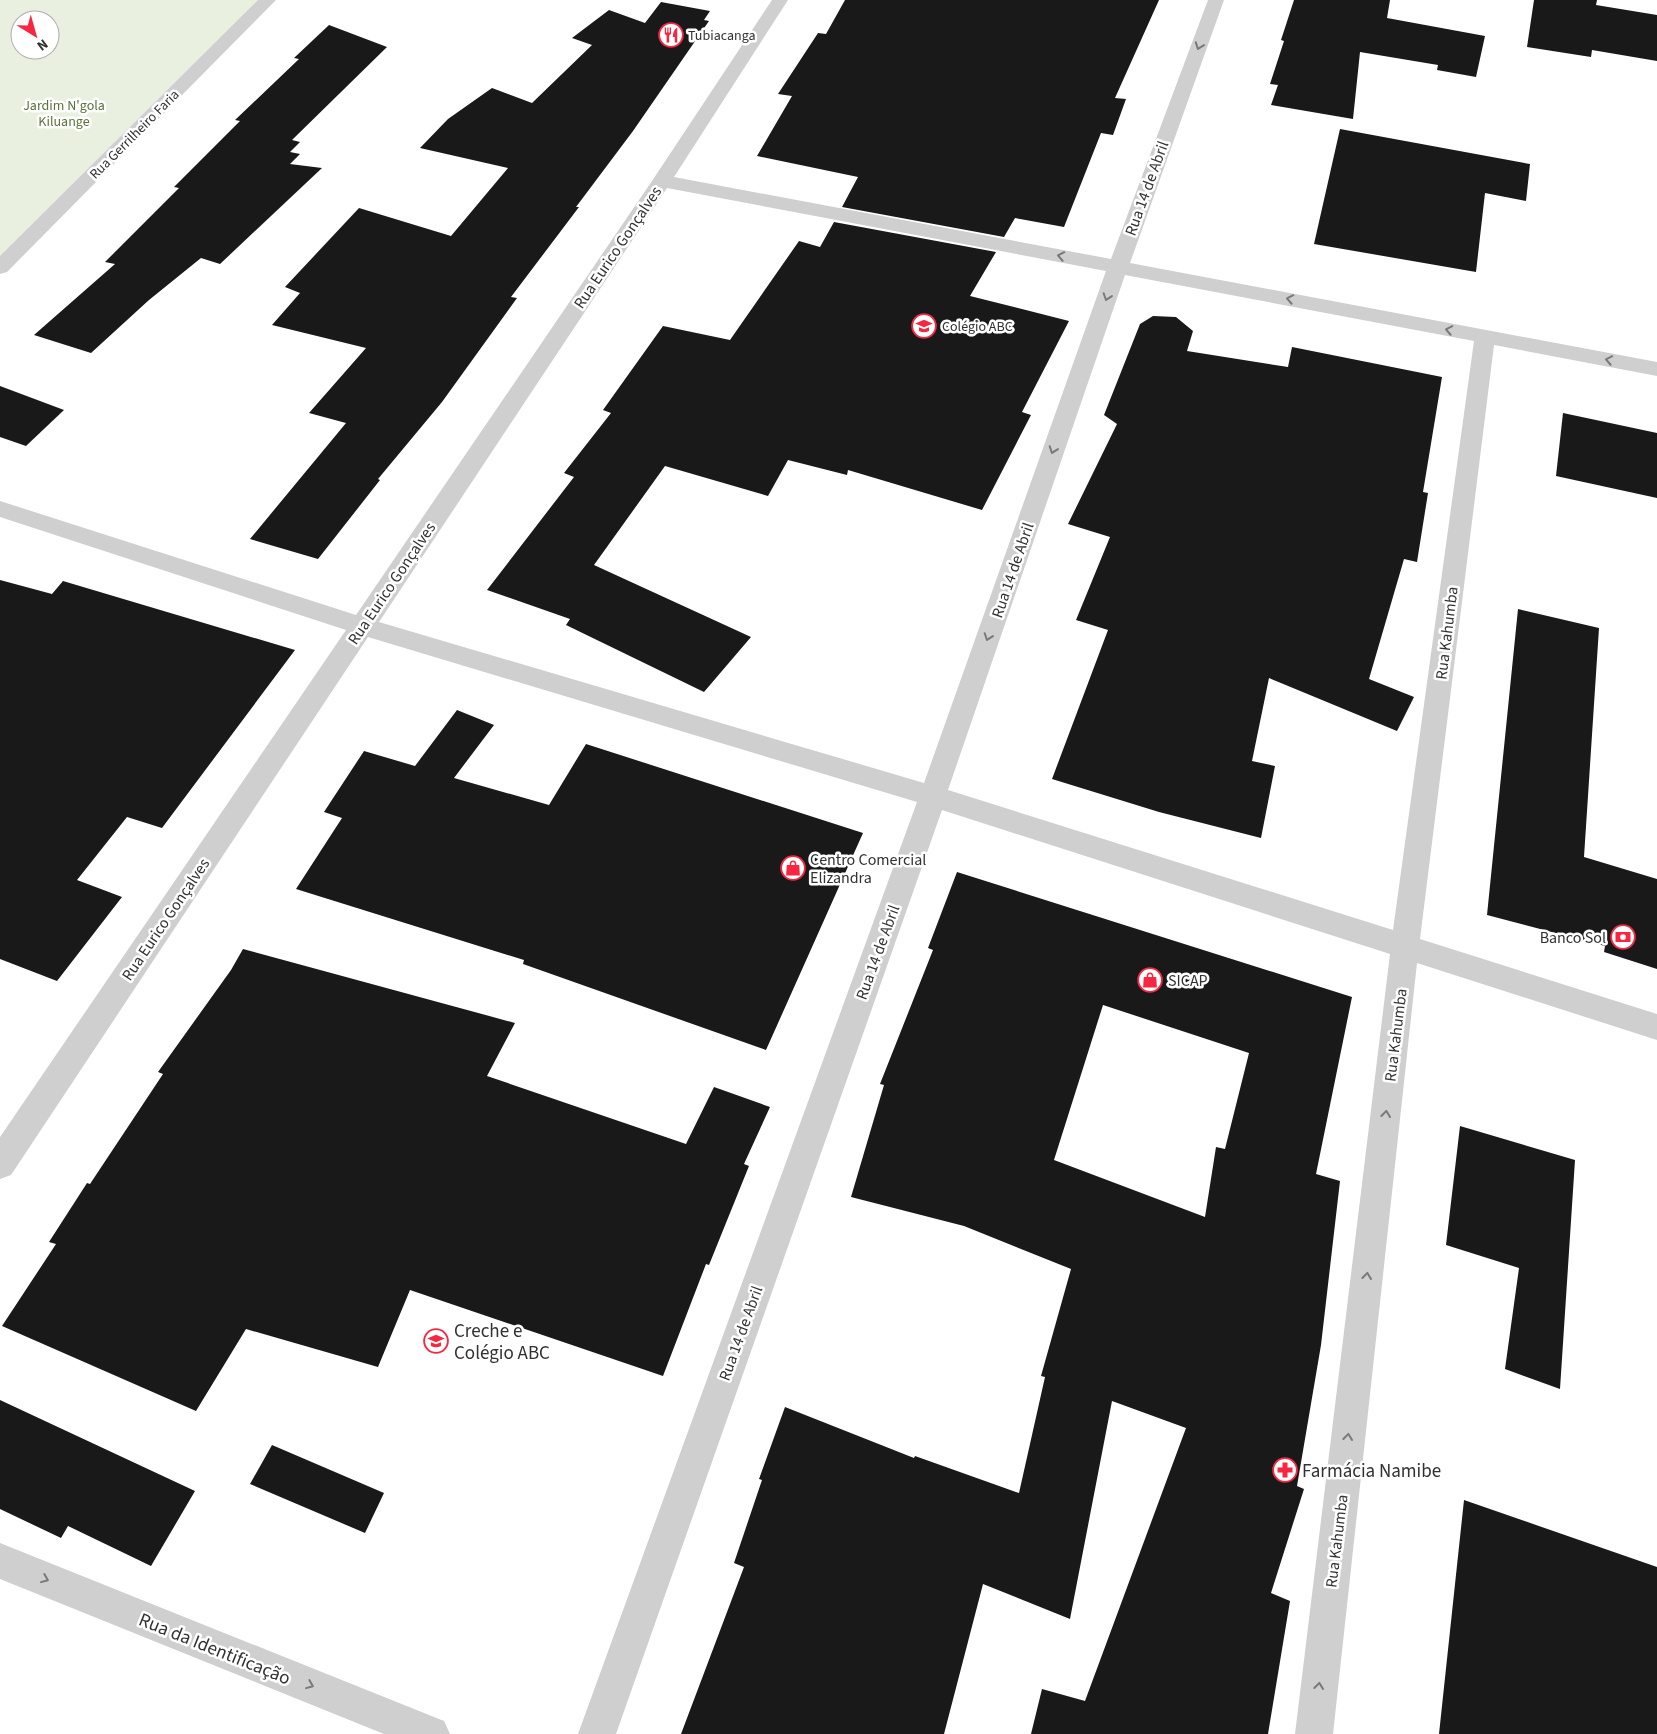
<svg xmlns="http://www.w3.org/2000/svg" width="1657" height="1734" font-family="'Source Sans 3',sans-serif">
	<rect width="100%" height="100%" fill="#fff"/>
	<path fill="#e9f0e0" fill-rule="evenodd" d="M 0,0 L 268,0 L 0,268 ZM 20,20 L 50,20 L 50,50 L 20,50 Z"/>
	<g fill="#191919" fill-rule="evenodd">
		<path d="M 845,0 L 1159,0 L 1115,98 L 1126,99 L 1113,135 L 1101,133 L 1064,227 L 1015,218 L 1004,237 L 842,207 L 858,177 L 757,156 L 792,96 L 778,94 L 818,33 L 826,34 Z"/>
		<path d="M 1294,0 L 1390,0 L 1387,18 L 1485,36 L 1476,77 L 1437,70 L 1438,65 L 1360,52 L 1353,119 L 1271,105 L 1278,85 L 1270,84 L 1284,41 L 1281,40 Z"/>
		<path d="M 1534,0 L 1597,0 L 1596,5 L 1657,15 L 1657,61 L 1592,50 L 1591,57 L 1527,47 Z"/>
		<path d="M 661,2 L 710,11 L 704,20 L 709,21 L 633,131 L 576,207 L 579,207 L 511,297 L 517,298 L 442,402 L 378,479 L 380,480 L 318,559 L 250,539 L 346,423 L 309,413 L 366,348 L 272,325 L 300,293 L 285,287 L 359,208 L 451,236 L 508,168 L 420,148 L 448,119 L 492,88 L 532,103 L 592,45 L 572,38 L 609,10 L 645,23 Z"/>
		<path d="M 329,25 L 387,47 L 292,140 L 300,142 L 290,152 L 300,154 L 290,164 L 322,168 L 220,264 L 201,258 L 149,300 L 91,353 L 34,335 L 115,264 L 105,262 L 179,188 L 174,187 L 240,121 L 235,120 L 299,59 L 294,58 Z"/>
		<path d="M 1340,129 L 1530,164 L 1526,201 L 1485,193 L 1476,272 L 1314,244 Z"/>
		<path d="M 834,222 L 996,252 L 970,296 L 1069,321 L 1022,412 L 1031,415 L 982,510 L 848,470 L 847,475 L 788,460 L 768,496 L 665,466 L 594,565 L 751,637 L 704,692 L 566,625 L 570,619 L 487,590 L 574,477 L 564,473 L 611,413 L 603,410 L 663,326 L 730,340 L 799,241 L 820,247 Z"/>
		<path d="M 1153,316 L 1176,317 L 1193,331 L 1187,351 L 1288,367 L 1292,347 L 1442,377 L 1423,492 L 1428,493 L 1417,562 L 1404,559 L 1369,679 L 1414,697 L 1397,731 L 1269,678 L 1252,761 L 1275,766 L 1261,838 L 1159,812 L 1052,779 L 1108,630 L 1076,620 L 1110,537 L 1068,524 L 1117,424 L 1104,415 L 1140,324 Z"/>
		<path d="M 0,386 L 64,410 L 26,446 L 0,437 Z"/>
		<path d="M 1563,413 L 1657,433 L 1657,498 L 1556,476 Z"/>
		<path d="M 0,580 L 52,594 L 63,581 L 295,650 L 162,828 L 127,817 L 77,880 L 122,897 L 57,981 L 0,959 Z"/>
		<path d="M 1518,609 L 1599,628 L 1584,857 L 1657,879 L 1657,969 L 1604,952 L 1605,946 L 1487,915 Z"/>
		<path d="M 457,710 L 494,725 L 454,778 L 549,805 L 586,744 L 863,833 L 766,1050 L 523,964 L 524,960 L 296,889 L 342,818 L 324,812 L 364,751 L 415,766 Z"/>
		<path d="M 957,872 L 1352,997 L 1316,1174 L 1340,1181 L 1321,1345 L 1297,1486 L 1304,1489 L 1271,1593 L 1290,1601 L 1268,1734 L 1031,1734 L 1042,1689 L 1085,1701 L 1186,1428 L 1112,1401 L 1070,1619 L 983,1584 L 944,1734 L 681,1734 L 744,1567 L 734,1563 L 762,1480 L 759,1479 L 785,1407 L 914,1458 L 915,1456 L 1019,1493 L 1045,1377 L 1041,1376 L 1071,1269 L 964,1226 L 851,1197 L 884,1085 L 880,1084 L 933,950 L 928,948 ZM 1103,1005 L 1249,1053 L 1225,1149 L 1216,1147 L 1205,1217 L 1054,1160 Z"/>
		<path d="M 243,949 L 515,1023 L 487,1076 L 686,1144 L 714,1087 L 770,1107 L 744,1164 L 749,1166 L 709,1265 L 706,1264 L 663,1376 L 410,1290 L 378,1367 L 246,1329 L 196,1411 L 2,1326 L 56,1244 L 49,1242 L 87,1183 L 90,1184 L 163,1074 L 158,1072 L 231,970 Z"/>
		<path d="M 1460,1126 L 1575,1160 L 1560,1389 L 1505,1369 L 1519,1268 L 1446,1245 Z"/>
		<path d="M 0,1400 L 195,1491 L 151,1566 L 68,1526 L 61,1538 L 0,1509 Z"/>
		<path d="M 272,1445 L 384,1493 L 365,1533 L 250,1484 Z"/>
		<path d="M 1464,1500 L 1657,1567 L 1657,1734 L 1439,1734 Z"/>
	</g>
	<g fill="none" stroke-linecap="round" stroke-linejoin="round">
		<g fill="#cfcfcf" fill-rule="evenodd">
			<path d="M 258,0 L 276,0 L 7,272 L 0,274 L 0,256 Z"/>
			<path d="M 772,0 L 788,0 L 674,177 L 1111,259 L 1208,0 L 1224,0 L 1130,263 L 1657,362 L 1657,376 L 1494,345 L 1420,939 L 1657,1014 L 1657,1040 L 1417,963 L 1333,1734 L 1295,1734 L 1390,954 L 942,810 L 616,1734 L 578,1734 L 917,802 L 368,637 L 11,1175 L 0,1179 L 0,1137 L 346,630 L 0,517 L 0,501 L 356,615 L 652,181 ZM 667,188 L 1106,271 L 924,783 L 379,622 ZM 1125,275 L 1474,341 L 1393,930 L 948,790 Z"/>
			<path d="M 0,1543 L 444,1721 L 450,1734 L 384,1734 L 0,1579 Z"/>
		</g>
	</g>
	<defs><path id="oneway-chevron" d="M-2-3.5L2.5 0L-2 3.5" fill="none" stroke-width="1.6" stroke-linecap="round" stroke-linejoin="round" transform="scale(1.25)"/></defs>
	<g stroke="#797979">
		<use href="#oneway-chevron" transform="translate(1199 46) rotate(110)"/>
		<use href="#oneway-chevron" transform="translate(1061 256) rotate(-169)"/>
		<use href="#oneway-chevron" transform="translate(1107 297) rotate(109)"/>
		<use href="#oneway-chevron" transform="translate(1290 299) rotate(-169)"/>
		<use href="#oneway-chevron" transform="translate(1449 330) rotate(-169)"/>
		<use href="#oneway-chevron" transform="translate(1609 360) rotate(-169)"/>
		<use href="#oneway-chevron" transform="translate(1053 450) rotate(109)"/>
		<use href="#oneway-chevron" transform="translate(988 637) rotate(109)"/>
		<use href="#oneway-chevron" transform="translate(1386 1114) rotate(-83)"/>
		<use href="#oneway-chevron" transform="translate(1367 1276) rotate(-83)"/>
		<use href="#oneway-chevron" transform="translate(1348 1437) rotate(-83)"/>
		<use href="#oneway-chevron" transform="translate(45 1579) rotate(22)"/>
		<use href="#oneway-chevron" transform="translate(310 1685) rotate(22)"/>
		<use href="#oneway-chevron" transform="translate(1319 1686) rotate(-83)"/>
	</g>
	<defs>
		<g id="restaurant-ring" transform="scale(1.25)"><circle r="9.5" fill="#fff" stroke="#f72742" stroke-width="1.5"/><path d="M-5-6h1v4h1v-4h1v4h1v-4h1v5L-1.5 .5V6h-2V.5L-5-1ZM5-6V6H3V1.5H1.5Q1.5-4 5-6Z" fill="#f72742"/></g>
		<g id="university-ring" transform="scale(1.25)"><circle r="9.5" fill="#fff" stroke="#f72742" stroke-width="1.5"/><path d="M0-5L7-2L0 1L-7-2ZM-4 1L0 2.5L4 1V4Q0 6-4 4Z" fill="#f72742"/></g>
		<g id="shop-ring" transform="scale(1.25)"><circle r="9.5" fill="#fff" stroke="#f72742" stroke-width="1.5"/><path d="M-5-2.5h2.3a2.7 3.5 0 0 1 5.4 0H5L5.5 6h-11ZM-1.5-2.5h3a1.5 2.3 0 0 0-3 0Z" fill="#f72742"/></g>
		<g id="bank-ring" transform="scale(1.25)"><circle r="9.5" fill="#fff" stroke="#f72742" stroke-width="1.5"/><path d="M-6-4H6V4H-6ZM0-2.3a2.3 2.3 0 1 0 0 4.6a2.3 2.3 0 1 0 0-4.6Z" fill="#f72742"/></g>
		<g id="school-ring" transform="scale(1.25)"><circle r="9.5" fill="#fff" stroke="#f72742" stroke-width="1.5"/><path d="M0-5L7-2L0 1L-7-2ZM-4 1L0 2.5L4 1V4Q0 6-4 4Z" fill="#f72742"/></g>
		<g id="pharmacy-ring" transform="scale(1.25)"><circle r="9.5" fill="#fff" stroke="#f72742" stroke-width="1.5"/><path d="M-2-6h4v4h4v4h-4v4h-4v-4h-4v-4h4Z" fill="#f72742"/></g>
	</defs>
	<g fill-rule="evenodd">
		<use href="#restaurant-ring" x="671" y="35"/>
		<use href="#university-ring" x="924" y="326"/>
		<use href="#shop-ring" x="793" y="868"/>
		<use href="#bank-ring" x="1623" y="937"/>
		<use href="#shop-ring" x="1150" y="980"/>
		<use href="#school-ring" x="436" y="1341"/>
		<use href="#pharmacy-ring" x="1285" y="1470"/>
	</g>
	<g text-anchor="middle" stroke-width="5" stroke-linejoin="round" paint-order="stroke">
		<g font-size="14" fill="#323232" stroke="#fff" text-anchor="start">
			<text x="688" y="40">Tubiacanga</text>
			<text x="942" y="331">Colégio ABC</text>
		</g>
		<g font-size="14" fill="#59743a" stroke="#fff">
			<text x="64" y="110">Jardim N'gola<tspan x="64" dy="16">Kiluange</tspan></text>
		</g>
		<g font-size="14" fill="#323232" stroke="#fff">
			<text transform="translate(134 134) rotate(-45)" y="5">Rua Gerrilheiro Faria</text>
		</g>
		<g font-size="16" fill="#323232" stroke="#fff">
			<text transform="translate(1146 188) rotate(-70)" y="6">Rua 14 de Abril</text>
			<text transform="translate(617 247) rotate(-56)" y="6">Rua Eurico Gonçalves</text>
			<text transform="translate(1012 570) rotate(-71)" y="6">Rua 14 de Abril</text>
			<text transform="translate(391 583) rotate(-56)" y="6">Rua Eurico Gonçalves</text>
			<text transform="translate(1446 633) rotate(-83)" y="6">Rua Kahumba</text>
			<text transform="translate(165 919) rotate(-56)" y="6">Rua Eurico Gonçalves</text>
			<text transform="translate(877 952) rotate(-70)" y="6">Rua 14 de Abril</text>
			<text transform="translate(1395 1035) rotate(-83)" y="6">Rua Kahumba</text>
			<text transform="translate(740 1333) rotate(-70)" y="6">Rua 14 de Abril</text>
			<text transform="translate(1336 1541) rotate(-83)" y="6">Rua Kahumba</text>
		</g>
		<g font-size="16" fill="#323232" stroke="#fff" text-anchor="start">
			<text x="810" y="865">Centro Comercial<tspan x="810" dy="18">Elizandra</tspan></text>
			<text x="1606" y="943" text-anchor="end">Banco Sol</text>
			<text x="1168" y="986">SICAP</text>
		</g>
		<g font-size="19" fill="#323232" stroke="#fff" text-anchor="start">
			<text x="454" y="1337">Creche e<tspan x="454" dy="22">Colégio ABC</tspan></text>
			<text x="1302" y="1477">Farmácia Namibe</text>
		</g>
		<g font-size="19" fill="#323232" stroke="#fff">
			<text transform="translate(215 1648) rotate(22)" y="7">Rua da Identificação</text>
		</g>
	</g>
	<g transform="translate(35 35) rotate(143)"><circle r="24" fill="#ffffff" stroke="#adadad"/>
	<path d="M0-4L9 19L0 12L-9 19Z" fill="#f72742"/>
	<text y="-8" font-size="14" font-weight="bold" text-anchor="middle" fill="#323232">N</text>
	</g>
</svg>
